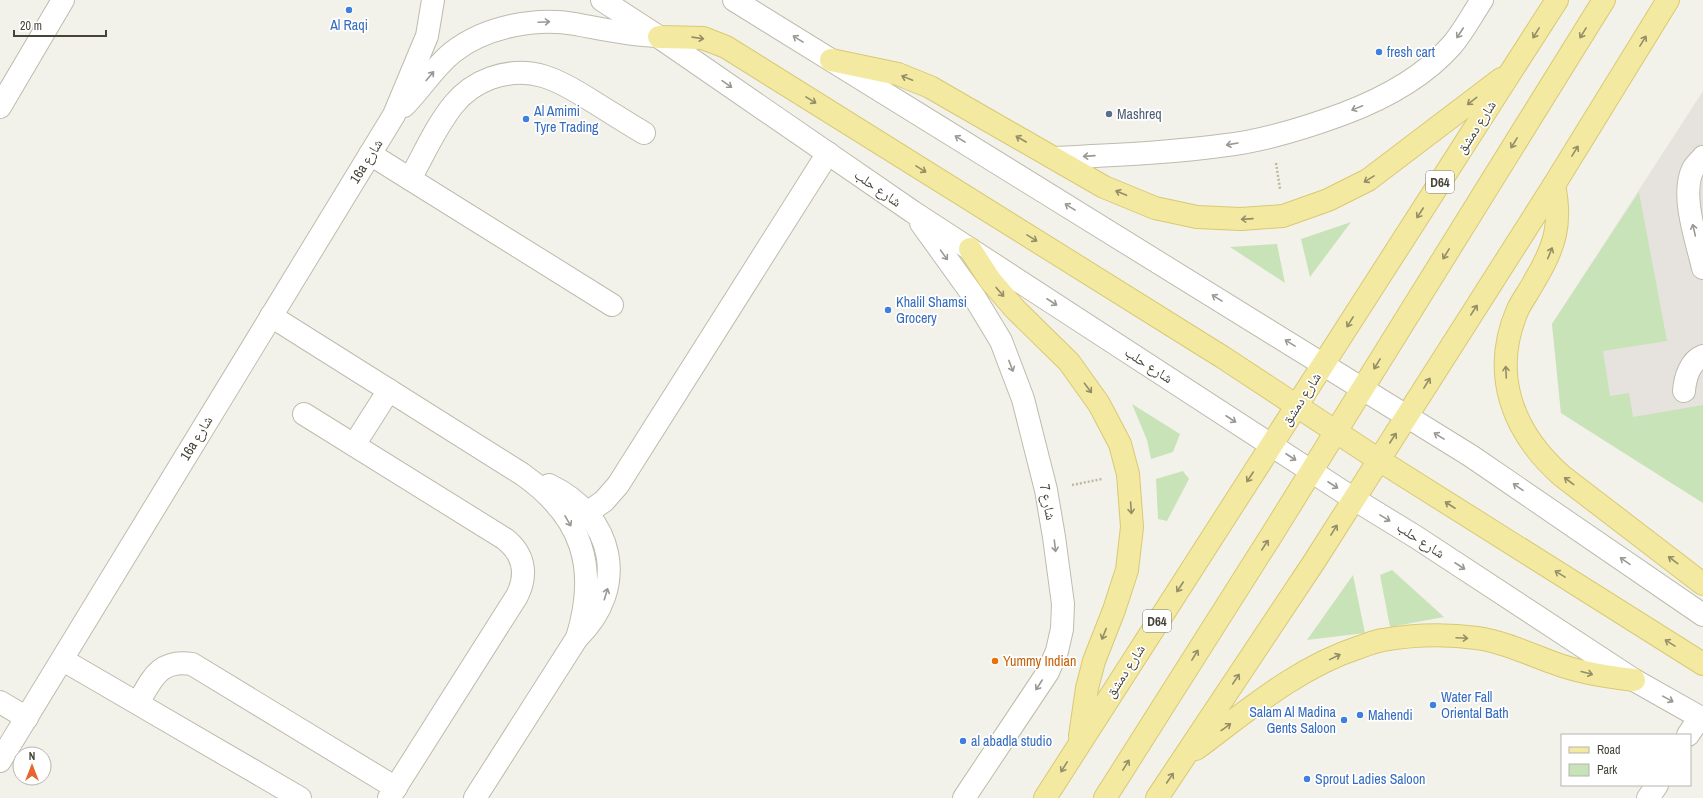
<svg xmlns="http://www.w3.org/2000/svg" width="1703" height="798" font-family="'Archivo Narrow','Noto Naskh Arabic',sans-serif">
	<rect width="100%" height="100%" fill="#f3f2ea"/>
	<path fill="#e6e3de" d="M 1703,91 L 1703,503 L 1561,413 L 1552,324 Z"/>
	<g fill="#c8e3b7">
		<path d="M 1639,192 L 1667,341 L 1603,351 L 1610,396 L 1629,393 L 1633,417 L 1703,405 L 1703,503 L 1561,413 L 1552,324 Z"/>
		<path d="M 1351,222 L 1310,277 L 1301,239 Z"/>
		<path d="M 1277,244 L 1285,283 L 1230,247 Z"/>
		<path d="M 1132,404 L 1180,434 L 1173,452 L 1151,459 L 1147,440 Z"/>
		<path d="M 1183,471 L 1189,479 L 1167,521 L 1158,519 L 1156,479 Z"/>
		<path d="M 1392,570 L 1444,617 L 1390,627 L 1380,575 Z"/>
		<path d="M 1353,575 L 1365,633 L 1307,640 Z"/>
	</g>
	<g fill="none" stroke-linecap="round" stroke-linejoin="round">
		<g stroke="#bebbad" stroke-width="24">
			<g id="minor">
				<path d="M 602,0 L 659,37 L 913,212 L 1354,499 L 1416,537 L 1634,680 L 1703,719"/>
				<path d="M 734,0 L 1471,456 L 1703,615"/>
				<path d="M 404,106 C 421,89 434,67 453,52 C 485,27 535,17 575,24 C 602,29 628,35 656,36"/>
				<path d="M 0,107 L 63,0"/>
				<path d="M 370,154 L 612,305"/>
				<path d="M 1703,157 C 1700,161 1695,165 1693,169 C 1680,195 1697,241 1703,268"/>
				<path d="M 1055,158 C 1112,155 1170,153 1227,145 C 1267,140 1305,128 1343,114 C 1383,99 1423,78 1452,45 C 1463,32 1472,15 1482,0"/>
				<path d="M 410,179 C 424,154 436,126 454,104 C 464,92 477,83 491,78 C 531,64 559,80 592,101 C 610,112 627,123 644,133"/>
				<path d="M 921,223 L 975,298 L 1001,341 L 1023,399 L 1046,490 L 1054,537 L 1063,604 L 1062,629 L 1057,651 L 1048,672 L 964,798"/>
				<path d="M 271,316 L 522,474 C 582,516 599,567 577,638"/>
				<path d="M 1684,391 C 1685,378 1690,361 1703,356"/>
				<path d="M 304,414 L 505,539 C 524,554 528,574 517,596 L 389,798"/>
				<path d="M 354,445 L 389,390"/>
				<path d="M 587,513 L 604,501 L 618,485 L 828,153"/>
				<path d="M 63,660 L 300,798"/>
				<path d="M 0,702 L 27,718"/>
				<path d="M 138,703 C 152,679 159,659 192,664 L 396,788"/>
				<path d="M 1688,735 L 1700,717"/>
				<path d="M 0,761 L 394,115 L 427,36 L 433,0"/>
				<path d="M 475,798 L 577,638 C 630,587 614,516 549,485"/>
				<path d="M 1648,798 L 1657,785"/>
			</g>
		</g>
		<g stroke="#d8c973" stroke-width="24">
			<g id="major">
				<path d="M 659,37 L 703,38 L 726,47 L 1224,358 L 1379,460 L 1703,664"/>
				<path d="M 831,60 L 898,74 L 930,87 L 1104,187 L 1155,208 L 1197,217 L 1241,219 L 1283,216 L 1328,200 L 1368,180 L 1501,79"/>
				<path d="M 1554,185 C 1562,223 1555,247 1535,280 C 1530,290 1523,299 1518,309 C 1490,373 1512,432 1562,476 L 1703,584"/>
				<path d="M 970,249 L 990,280 L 1015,309 L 1069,362 L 1099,404 L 1120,444 L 1128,474 L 1132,527 L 1127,570 L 1114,610 L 1094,661 L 1087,688 L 1080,736"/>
				<path d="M 1196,749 C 1247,711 1298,667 1360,647 C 1367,645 1375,641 1383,640 C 1412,635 1447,634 1477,638 C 1504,642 1529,654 1554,663 C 1580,673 1607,677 1634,680"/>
				<path d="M 1045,798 L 1557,0"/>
				<path d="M 1105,798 L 1271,536 L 1604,0"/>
				<path d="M 1157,798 L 1314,562 L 1554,185 L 1668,0"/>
			</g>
		</g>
		<g stroke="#beb8a0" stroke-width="2.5" stroke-dasharray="2 2" stroke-linecap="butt">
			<path d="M 1276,163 L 1280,189"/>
			<path d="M 1072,485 L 1102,479"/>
		</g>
		<use href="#minor" stroke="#fff" stroke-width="22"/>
		<use href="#major" stroke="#f4e9a1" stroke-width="22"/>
	</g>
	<defs><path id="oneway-shaft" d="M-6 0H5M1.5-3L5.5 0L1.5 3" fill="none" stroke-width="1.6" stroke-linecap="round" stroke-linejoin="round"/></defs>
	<g stroke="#999892">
		<use href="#oneway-shaft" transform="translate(544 22) rotate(-3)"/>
		<use href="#oneway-shaft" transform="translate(1460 33) rotate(123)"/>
		<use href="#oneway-shaft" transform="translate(798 39) rotate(-148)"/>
		<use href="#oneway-shaft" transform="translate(430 76) rotate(-50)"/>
		<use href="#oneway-shaft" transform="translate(727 84) rotate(35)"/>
		<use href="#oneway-shaft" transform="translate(1357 108) rotate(158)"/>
		<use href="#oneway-shaft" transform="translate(960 139) rotate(-148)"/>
		<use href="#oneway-shaft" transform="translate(1232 144) rotate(170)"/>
		<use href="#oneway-shaft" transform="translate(1089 156) rotate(176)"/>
		<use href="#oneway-shaft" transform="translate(1070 207) rotate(-148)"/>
		<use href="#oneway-shaft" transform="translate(1694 230) rotate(-103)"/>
		<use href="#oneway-shaft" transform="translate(944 255) rotate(54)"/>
		<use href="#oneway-shaft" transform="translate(1217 298) rotate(-148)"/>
		<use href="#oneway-shaft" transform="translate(1052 302) rotate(33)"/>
		<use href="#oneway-shaft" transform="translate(1290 343) rotate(-148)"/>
		<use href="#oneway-shaft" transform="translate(1011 366) rotate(69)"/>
		<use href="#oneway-shaft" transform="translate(1231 419) rotate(33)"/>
		<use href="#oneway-shaft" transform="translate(1439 436) rotate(-148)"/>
		<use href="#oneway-shaft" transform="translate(1291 457) rotate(33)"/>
		<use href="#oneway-shaft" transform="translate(1333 485) rotate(33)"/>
		<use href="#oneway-shaft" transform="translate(1518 487) rotate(-145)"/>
		<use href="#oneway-shaft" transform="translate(1385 518) rotate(31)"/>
		<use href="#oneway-shaft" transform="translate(568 521) rotate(60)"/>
		<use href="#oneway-shaft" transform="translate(1055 546) rotate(83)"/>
		<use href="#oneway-shaft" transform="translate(1625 561) rotate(-145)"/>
		<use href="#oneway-shaft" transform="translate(1460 566) rotate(33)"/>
		<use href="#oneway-shaft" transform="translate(606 594) rotate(-73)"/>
		<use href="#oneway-shaft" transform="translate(1039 685) rotate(123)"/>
		<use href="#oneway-shaft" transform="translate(1668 699) rotate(29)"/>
	</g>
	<g stroke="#948e67">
		<use href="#oneway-shaft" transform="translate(1536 33) rotate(122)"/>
		<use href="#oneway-shaft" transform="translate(1583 33) rotate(122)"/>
		<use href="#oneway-shaft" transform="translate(698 38) rotate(8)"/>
		<use href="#oneway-shaft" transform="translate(1643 41) rotate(-58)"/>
		<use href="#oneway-shaft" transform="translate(907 78) rotate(-158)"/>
		<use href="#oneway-shaft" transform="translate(811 100) rotate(32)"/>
		<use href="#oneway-shaft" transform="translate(1472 101) rotate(142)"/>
		<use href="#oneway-shaft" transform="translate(1021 139) rotate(-150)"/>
		<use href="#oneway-shaft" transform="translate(1514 143) rotate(122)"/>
		<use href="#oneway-shaft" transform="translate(1575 151) rotate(-58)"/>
		<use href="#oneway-shaft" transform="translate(921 169) rotate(32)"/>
		<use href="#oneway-shaft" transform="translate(1369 179) rotate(148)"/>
		<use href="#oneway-shaft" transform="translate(1121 193) rotate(-157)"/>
		<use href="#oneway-shaft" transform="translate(1420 213) rotate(123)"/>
		<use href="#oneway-shaft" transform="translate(1247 219) rotate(176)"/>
		<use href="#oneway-shaft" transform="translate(1032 238) rotate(32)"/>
		<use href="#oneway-shaft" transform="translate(1550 253) rotate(-68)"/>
		<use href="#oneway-shaft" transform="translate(1446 254) rotate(122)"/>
		<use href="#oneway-shaft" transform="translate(1000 292) rotate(50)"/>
		<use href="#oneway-shaft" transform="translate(1474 310) rotate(-57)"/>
		<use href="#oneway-shaft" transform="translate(1350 322) rotate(122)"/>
		<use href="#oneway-shaft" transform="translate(1377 364) rotate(122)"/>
		<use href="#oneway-shaft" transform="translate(1506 372) rotate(-93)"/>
		<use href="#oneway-shaft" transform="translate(1427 383) rotate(-58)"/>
		<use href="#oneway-shaft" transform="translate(1088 388) rotate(53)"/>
		<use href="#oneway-shaft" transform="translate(1393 438) rotate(-57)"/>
		<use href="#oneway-shaft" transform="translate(1250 477) rotate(123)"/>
		<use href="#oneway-shaft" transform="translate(1569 481) rotate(-143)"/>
		<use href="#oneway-shaft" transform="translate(1450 505) rotate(-147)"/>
		<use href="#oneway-shaft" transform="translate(1131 508) rotate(86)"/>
		<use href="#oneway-shaft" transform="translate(1334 530) rotate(-58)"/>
		<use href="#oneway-shaft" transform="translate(1265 545) rotate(-57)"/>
		<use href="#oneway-shaft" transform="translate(1673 560) rotate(-143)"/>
		<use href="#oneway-shaft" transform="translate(1560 574) rotate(-148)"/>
		<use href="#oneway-shaft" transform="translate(1180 587) rotate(123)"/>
		<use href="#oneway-shaft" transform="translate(1104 634) rotate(112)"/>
		<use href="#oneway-shaft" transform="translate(1462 638) rotate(3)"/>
		<use href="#oneway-shaft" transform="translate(1670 643) rotate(-148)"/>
		<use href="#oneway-shaft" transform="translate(1195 655) rotate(-58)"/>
		<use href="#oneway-shaft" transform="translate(1335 657) rotate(-26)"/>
		<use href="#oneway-shaft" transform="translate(1587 673) rotate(15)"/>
		<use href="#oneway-shaft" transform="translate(1236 679) rotate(-56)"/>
		<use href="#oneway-shaft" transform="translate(1226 727) rotate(-36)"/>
		<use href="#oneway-shaft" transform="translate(1126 765) rotate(-58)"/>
		<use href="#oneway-shaft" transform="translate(1064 767) rotate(122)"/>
		<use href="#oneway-shaft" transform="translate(1170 778) rotate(-56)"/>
	</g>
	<g fill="#3f7fe0" stroke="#fff" stroke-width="1.5">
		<circle cx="349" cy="10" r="4"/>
		<circle cx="1379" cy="52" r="4"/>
		<circle cx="526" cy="119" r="4"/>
		<circle cx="888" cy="310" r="4"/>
		<circle cx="1433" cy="705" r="4"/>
		<circle cx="1360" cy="715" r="4"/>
		<circle cx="1344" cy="720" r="4"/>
		<circle cx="963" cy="741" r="4"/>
		<circle cx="1307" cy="779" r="4"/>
	</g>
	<circle fill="#5c6f8a" stroke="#fff" stroke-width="1.5" cx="1109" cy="114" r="4"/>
	<circle fill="#e8710a" stroke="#fff" stroke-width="1.5" cx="995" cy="661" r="4"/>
	<g text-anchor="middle" stroke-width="3.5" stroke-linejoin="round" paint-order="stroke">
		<g fill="#fff" stroke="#7e7b74" stroke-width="1">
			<rect x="1426" y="171" width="28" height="22" rx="3"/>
			<rect x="1143" y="610" width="28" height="22" rx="3"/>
		</g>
		<g font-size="13" font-weight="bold" fill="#464338">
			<text x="1440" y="187">D64</text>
			<text x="1157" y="626">D64</text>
		</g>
		<g font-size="14" fill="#366cbe" stroke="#fff" text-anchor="start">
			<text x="349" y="30" text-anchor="middle">Al Raqi</text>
			<text x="1387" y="57">fresh cart</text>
			<text x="534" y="116">Al Amimi<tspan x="534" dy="16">Tyre Trading</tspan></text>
			<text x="896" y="307">Khalil Shamsi<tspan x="896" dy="16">Grocery</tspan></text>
			<text x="1441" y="702">Water Fall<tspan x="1441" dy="16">Oriental Bath</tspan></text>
			<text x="1336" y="717" text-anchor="end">Salam Al Madina<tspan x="1336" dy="16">Gents Saloon</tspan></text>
			<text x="1368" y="720">Mahendi</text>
			<text x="971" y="746">al abadla studio</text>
			<text x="1315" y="784">Sprout Ladies Saloon</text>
		</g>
		<g font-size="14" fill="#4e5e75" stroke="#fff" text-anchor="start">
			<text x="1117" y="119">Mashreq</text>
		</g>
		<g font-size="14" fill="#464338" stroke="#fff">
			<text transform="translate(1476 127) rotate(-57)" y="5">شارع دمشق</text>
			<text transform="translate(366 161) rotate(-58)" y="5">16a شارع</text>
			<text transform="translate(878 188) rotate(35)" y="5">شارع حلب</text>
			<text transform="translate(1149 365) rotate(33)" y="5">شارع حلب</text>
			<text transform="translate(1301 399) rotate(-57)" y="5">شارع دمشق</text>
			<text transform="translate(196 438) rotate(-59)" y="5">16a شارع</text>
			<text transform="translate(1048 502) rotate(79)" y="5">شارع 7</text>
			<text transform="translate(1421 540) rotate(33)" y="5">شارع حلب</text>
			<text transform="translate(1125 671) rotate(-57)" y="5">شارع دمشق</text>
		</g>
		<g font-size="14" fill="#c56008" stroke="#fff" text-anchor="start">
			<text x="1003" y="666">Yummy Indian</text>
		</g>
	</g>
	<rect x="1561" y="734" width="130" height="52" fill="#ffffff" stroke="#b5b4af"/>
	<rect x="1569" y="747" width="20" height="6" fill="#f4e9a1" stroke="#b5b4af"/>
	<text x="1597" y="754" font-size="12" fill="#464338">Road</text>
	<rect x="1569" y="764" width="20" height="12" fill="#c8e3b7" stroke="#b5b4af"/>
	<text x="1597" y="774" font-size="12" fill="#464338">Park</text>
	<g transform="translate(32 766)"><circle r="19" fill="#ffffff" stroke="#b5b4af"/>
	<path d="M0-3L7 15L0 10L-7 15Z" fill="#e5662f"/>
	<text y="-6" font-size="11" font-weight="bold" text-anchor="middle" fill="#464338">N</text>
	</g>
	<path d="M14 30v6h92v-6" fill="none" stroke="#464338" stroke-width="2"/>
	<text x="20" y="30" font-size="12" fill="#464338" stroke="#ffffff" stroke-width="3" paint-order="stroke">20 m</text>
</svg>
